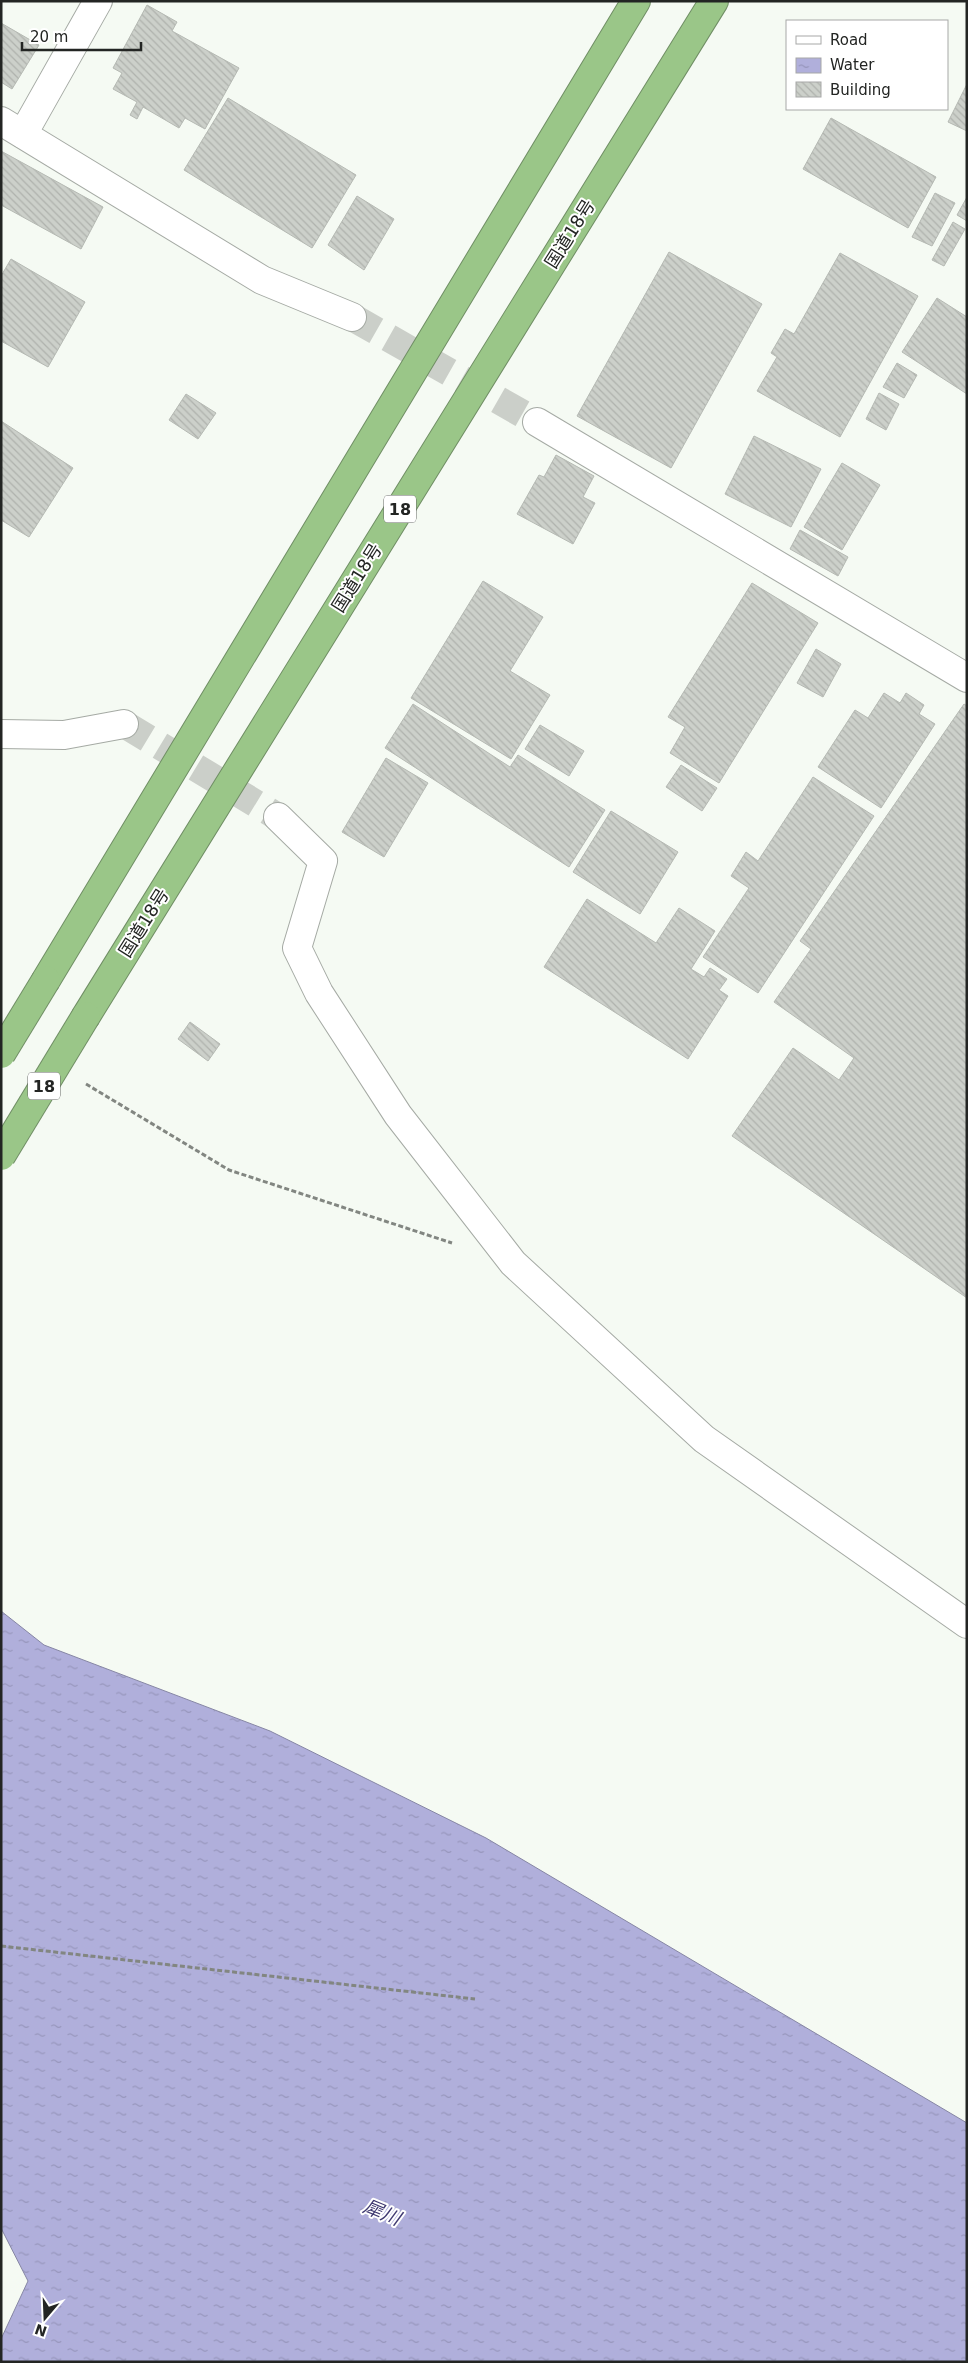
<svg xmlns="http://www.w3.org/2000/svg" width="968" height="2363" font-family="'DejaVu Sans','Noto Sans JP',sans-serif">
	<defs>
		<pattern id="water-ripples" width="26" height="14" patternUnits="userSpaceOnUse" patternTransform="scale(1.25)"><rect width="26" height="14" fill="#b0afdb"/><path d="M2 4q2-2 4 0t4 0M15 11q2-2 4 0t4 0" fill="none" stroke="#9796bc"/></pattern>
		<pattern id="building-back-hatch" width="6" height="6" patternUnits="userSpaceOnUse" patternTransform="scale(1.25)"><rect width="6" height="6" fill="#ccd0ca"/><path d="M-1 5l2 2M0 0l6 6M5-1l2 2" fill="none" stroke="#afb2ad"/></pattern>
	</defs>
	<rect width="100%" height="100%" fill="#f5faf3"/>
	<path fill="url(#water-ripples)" stroke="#8686a4" d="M 1,1611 L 44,1645 L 270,1731 L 486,1838 L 967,2123 L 967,2362 L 1,2362 L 1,2339 L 28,2281 L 1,2228 Z"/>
	<g fill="url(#building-back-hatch)" stroke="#b5b9b3">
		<path d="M 147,5 L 177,22 L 172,31 L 239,68 L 205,129 L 185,118 L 179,128 L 143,107 L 137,119 L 130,115 L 137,102 L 113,89 L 122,73 L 113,68 Z"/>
		<path d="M 1,23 L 39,45 L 12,89 L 1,82 Z"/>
		<path d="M 967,84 L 967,131 L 948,122 Z"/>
		<path d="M 228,98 L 356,175 L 312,248 L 184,170 Z"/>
		<path d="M 831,118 L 936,177 L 908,228 L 803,169 Z"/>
		<path d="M 1,151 L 103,207 L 81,249 L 1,205 Z"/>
		<path d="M 935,193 L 955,203 L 932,246 L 912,237 Z"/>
		<path d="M 357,196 L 394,219 L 364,270 L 328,245 Z"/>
		<path d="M 967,197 L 967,221 L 957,215 Z"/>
		<path d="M 953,222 L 965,229 L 944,266 L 932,260 Z"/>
		<path d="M 669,252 L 762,304 L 671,468 L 577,416 Z"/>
		<path d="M 840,253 L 918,296 L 840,437 L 757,391 L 777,357 L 771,353 L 785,329 L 794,334 Z"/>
		<path d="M 11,259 L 85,302 L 48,367 L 1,341 L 1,276 Z"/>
		<path d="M 937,298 L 967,317 L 967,394 L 902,352 Z"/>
		<path d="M 897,363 L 917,375 L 904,398 L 883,387 Z"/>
		<path d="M 879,393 L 899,404 L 886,430 L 866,419 Z"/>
		<path d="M 186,394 L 216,413 L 198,439 L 169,420 Z"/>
		<path d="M 1,421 L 73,468 L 29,537 L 1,520 Z"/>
		<path d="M 754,436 L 821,469 L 791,527 L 725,494 Z"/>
		<path d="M 556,455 L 594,476 L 583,497 L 595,503 L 573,544 L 517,514 L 539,475 L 544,477 Z"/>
		<path d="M 842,463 L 880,485 L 842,550 L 804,527 Z"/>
		<path d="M 800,530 L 848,557 L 838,576 L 790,549 Z"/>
		<path d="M 483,581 L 543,617 L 510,671 L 550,695 L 511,759 L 411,698 Z"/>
		<path d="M 752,583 L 818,623 L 719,783 L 670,753 L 685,727 L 668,717 Z"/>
		<path d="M 816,649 L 841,664 L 823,697 L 797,683 Z"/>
		<path d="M 884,693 L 900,703 L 906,693 L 924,705 L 919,714 L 935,724 L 881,808 L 818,767 L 855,710 L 868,718 Z"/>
		<path d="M 413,704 L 510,767 L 518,755 L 605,810 L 569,867 L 385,748 Z"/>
		<path d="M 964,704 L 967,706 L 967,1298 L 732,1136 L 793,1048 L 839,1080 L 854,1058 L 774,1002 L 811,949 L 800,941 Z"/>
		<path d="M 540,725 L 584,751 L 569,776 L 525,749 Z"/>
		<path d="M 386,758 L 428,783 L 384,857 L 342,832 Z"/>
		<path d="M 681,765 L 717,788 L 702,811 L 666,787 Z"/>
		<path d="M 813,777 L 874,816 L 758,993 L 703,957 L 749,888 L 731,876 L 746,852 L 758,861 Z"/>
		<path d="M 611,811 L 678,852 L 640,914 L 573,872 Z"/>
		<path d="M 587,899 L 656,943 L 679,908 L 715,931 L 691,969 L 704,977 L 710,968 L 727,979 L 719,990 L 728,996 L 688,1059 L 544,967 Z"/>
		<path d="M 190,1022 L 220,1044 L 208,1061 L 178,1039 Z"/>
	</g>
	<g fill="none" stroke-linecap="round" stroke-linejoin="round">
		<g stroke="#cbcfc9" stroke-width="28" stroke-dasharray="28 14" stroke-linecap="butt">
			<path d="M 352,317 L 537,422"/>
			<path d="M 124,724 L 278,817"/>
		</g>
		<g stroke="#a5aaa4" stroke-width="30">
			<g id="minor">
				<path d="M 1,121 L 262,280 L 352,317"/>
				<path d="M 23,134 L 98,1"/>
				<path d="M 537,422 L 967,678"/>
				<path d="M 1,734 L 64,735 L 124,724"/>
				<path d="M 278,817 L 323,861 L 297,948 L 319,993 L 398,1115 L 513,1263 L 704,1439 L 967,1624"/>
			</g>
		</g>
		<g stroke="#708e65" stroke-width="30">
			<g id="highway">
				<path d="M 46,980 L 636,1"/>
				<path d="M 86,1016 L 714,1"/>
			</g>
		</g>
		<g stroke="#828681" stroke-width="3" stroke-dasharray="5 2.5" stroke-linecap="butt">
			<path d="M 86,1084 L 229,1170 L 452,1243"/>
			<path d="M 1,1946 L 475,1999"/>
		</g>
		<use href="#minor" stroke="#fff" stroke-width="28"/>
		<use href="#highway" stroke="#9ac688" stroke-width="28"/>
		<g stroke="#708e65" stroke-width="30" stroke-linecap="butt">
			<g id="highway-bridge">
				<path d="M 1,1054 L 46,980"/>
				<path d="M 1,1156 L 86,1016"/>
			</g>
		</g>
		<use href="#highway-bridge" stroke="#9ac688" stroke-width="28"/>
	</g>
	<g text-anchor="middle" stroke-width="4" stroke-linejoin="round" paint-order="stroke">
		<g fill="#fff" stroke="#656665" stroke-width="1">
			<rect x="384" y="495.5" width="32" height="27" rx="4"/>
			<rect x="28" y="1072.5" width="32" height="27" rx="4"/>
		</g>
		<g font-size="16" font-weight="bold" fill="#232523">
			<text x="400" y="515">18</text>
			<text x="44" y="1092">18</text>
		</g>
		<g font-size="18" fill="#232523" stroke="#fff">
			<text transform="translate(570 234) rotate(-58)" y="6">国道18号</text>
			<text transform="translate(357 578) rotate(-58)" y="6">国道18号</text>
			<text transform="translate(144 923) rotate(-58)" y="6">国道18号</text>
		</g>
		<g font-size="19" font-style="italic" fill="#403a71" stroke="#fff">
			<text transform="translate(382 2212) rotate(22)" y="7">犀川</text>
		</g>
	</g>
	<rect width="968" height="2363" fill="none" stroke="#232523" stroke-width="5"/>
	<rect x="786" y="20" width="162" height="90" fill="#ffffff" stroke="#a7a8a7"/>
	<rect x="796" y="36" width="25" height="8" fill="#ffffff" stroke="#a7a8a7"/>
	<text x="830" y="45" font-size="15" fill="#232523">Road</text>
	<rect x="796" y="58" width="25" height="15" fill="url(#water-ripples)" stroke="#a7a8a7"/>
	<text x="830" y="70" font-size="15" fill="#232523">Water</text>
	<rect x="796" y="82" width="25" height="15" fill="url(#building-back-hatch)" stroke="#a7a8a7"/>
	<text x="830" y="95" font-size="15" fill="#232523">Building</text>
	<g transform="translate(45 2318) rotate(199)" stroke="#ffffff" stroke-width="4" paint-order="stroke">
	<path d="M0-4L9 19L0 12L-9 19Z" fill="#232523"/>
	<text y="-8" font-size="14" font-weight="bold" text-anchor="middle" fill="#232523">N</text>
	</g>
	<path d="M22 42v8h119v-8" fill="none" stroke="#232523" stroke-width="2.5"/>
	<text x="30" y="42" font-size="15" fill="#232523" stroke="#ffffff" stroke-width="4" paint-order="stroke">20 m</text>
</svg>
